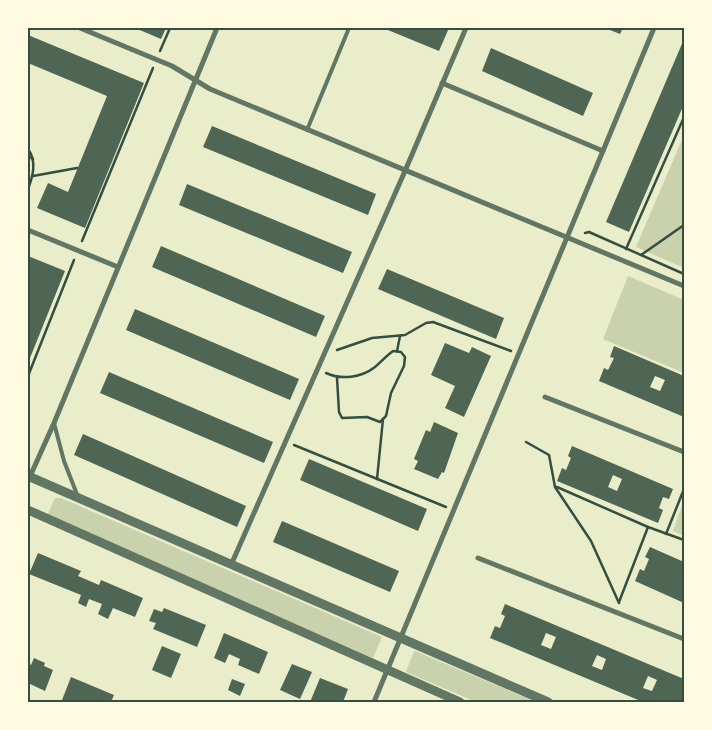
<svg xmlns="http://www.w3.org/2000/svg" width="712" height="730" font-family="'Roboto Serif',serif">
	<rect width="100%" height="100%" fill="#e9edc9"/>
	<g fill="#cad2ad">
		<path d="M 684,135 L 684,268 L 636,247 Z"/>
		<path d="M 628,276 L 684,300 L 684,373 L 603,339 Z"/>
		<path d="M 55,498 L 61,498 L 382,637 L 373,658 L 53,519 L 48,514 Z"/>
		<path d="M 684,500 L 684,536 L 673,531 Z"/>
		<path d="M 414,651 L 415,651 L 536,702 L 476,702 L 406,672 Z"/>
	</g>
	<g fill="#4f6655" fill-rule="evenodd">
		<path d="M 135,28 L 166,28 L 161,39 Z"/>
		<path d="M 383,28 L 449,28 L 439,51 Z"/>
		<path d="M 605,28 L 623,28 L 620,34 Z"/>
		<path d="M 28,35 L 144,83 L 85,228 L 37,208 L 48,183 L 68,192 L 107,96 L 28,63 Z"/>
		<path d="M 684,39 L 684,104 L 629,232 L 606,222 Z"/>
		<path d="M 491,48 L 593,93 L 583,116 L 482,71 Z"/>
		<path d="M 212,126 L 376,194 L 368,215 L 203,147 Z"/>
		<path d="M 187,184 L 352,252 L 343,273 L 179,205 Z"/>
		<path d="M 161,246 L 325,316 L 316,337 L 152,267 Z"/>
		<path d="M 28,256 L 65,271 L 28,363 Z"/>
		<path d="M 387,269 L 504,318 L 496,339 L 378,289 Z"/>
		<path d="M 135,309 L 299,379 L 290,400 L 126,330 Z"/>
		<path d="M 445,343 L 469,353 L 472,347 L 491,356 L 464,417 L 445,408 L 455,386 L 431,375 Z"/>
		<path d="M 614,346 L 684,376 L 684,417 L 599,381 L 604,368 L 608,370 L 614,358 L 610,357 ZM 655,376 L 665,380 L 660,391 L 650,387 Z"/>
		<path d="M 109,372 L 273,442 L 264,463 L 100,393 Z"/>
		<path d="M 434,422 L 458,433 L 444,473 L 442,472 L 438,479 L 414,469 L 418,461 L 414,459 L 426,430 L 430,432 Z"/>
		<path d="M 83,434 L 246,506 L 237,527 L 74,455 Z"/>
		<path d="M 572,446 L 673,489 L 669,499 L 663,497 L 659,508 L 663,510 L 658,523 L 557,481 L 562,468 L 566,470 L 571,458 L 568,456 ZM 613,475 L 622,479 L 617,491 L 608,487 Z"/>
		<path d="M 309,459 L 427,509 L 418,531 L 300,480 Z"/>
		<path d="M 282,521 L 399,571 L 390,592 L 273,542 Z"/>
		<path d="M 650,547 L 684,562 L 684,603 L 635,581 L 640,569 L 644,571 L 649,559 L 645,557 Z"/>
		<path d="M 38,553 L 81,571 L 78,576 L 99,585 L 101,580 L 143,598 L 135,617 L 113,608 L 108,619 L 98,614 L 102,604 L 89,599 L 86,607 L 78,603 L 81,595 L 29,574 Z"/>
		<path d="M 505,604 L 684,679 L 684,702 L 643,702 L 490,638 L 495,626 L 500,628 L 505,616 L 501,614 ZM 546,633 L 556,637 L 551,649 L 541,645 ZM 597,655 L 606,659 L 602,670 L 592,666 ZM 648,676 L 657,680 L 652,691 L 643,688 Z"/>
		<path d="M 164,608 L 206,625 L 197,647 L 153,629 L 156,623 L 149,621 L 154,609 L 162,612 Z"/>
		<path d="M 224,633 L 268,652 L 259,674 L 238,665 L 240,659 L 229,654 L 225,663 L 214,658 Z"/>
		<path d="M 162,646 L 181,654 L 171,678 L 152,670 Z"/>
		<path d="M 34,658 L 45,663 L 44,666 L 53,670 L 45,691 L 28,683 L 28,663 L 31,665 Z"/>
		<path d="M 292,664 L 312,672 L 300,699 L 280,690 Z"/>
		<path d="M 71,677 L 114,695 L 111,702 L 67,702 L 62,700 Z"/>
		<path d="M 320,678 L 348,689 L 343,702 L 310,702 Z"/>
		<path d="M 232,679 L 245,684 L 240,696 L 228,690 Z"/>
	</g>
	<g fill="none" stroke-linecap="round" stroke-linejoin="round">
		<g stroke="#344e41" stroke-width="2.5">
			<path d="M 160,51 L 170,28"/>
			<path d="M 28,149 C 37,161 33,176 28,189"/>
			<path d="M 28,156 L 33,159"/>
			<path d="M 33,176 L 77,168"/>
			<path d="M 585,233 L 589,232 L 684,274"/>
			<path d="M 82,241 L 153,68"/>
			<path d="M 626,249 L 684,117"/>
			<path d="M 641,255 L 684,225"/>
			<path d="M 337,350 L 372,338 L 405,335 L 426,323 L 433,322 L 511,351"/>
			<path d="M 397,351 L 400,336"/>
			<path d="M 326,373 C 341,380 361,378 375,367 C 381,362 386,356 393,351 L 401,352 L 405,357 L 404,366 L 391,393 L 386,416 L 380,422 L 367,417 L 342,418 L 339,412 L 337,378"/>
			<path d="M 28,376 L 74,260"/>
			<path d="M 526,442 L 549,455 L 555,487 L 591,541 L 619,603"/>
			<path d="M 294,445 L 446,507"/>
			<path d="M 377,479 L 383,419"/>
			<path d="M 557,487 L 648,527 L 684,540"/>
			<path d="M 666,534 L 684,489"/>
			<path d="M 619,602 L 648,527"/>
		</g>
		<g stroke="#617663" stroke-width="4">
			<path d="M 307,130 L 349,28"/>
			<path d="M 54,423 L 64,461 L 78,497"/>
		</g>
		<g stroke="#617663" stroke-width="5">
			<path d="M 80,28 L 172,66 L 210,89 L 684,286"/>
			<path d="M 442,83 L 603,151"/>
			<path d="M 28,230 L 118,267"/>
			<path d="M 545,397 L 684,452"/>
			<path d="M 28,481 L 54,423 L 217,28"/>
			<path d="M 478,558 L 684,639"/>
			<path d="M 231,565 L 405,171 L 466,28"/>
			<path d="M 374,702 L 654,28"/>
		</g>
		<g stroke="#617663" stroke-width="9">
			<path d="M 28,476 L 548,702"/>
			<path d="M 28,510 L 460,702"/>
		</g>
	</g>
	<rect width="712" height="730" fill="none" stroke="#fefae0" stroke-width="58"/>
	<rect x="29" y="29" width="654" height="672" fill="none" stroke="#344e41" stroke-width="2"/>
</svg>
